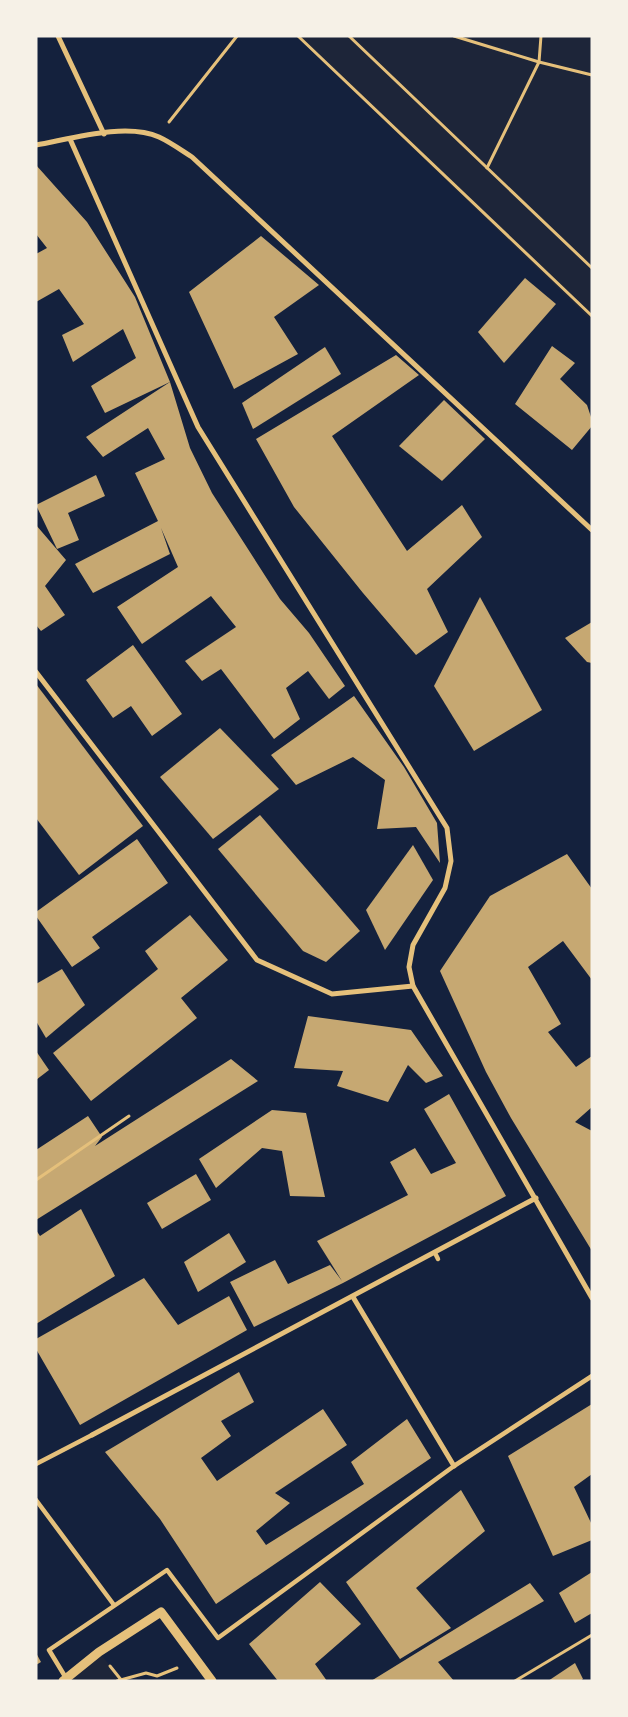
<svg xmlns="http://www.w3.org/2000/svg" width="628" height="1717" font-family="'PT Sans Narrow',sans-serif">
	<rect width="100%" height="100%" fill="#14213d"/>
	<g fill="#1d2539">
		<path d="M 296,36 L 592,36 L 592,321 Z"/>
		<path d="M 99,1652 L 122,1681 L 63,1681 Z"/>
	</g>
	<g fill="#c6a872">
		<path d="M 36,165 L 87,222 L 135,297 L 170,382 L 105,413 L 91,386 L 136,358 L 123,329 L 73,362 L 62,335 L 84,324 L 59,289 L 36,302 L 36,254 L 47,248 L 36,234 Z"/>
		<path d="M 261,236 L 319,285 L 274,317 L 298,354 L 234,389 L 189,292 Z"/>
		<path d="M 525,278 L 556,304 L 504,363 L 478,332 Z"/>
		<path d="M 552,346 L 575,363 L 560,379 L 587,405 L 592,420 L 592,426 L 572,450 L 515,404 Z"/>
		<path d="M 325,347 L 341,374 L 253,429 L 242,403 Z"/>
		<path d="M 396,355 L 419,375 L 332,436 L 407,551 L 462,505 L 482,537 L 427,589 L 448,632 L 416,655 L 363,593 L 294,507 L 256,439 Z"/>
		<path d="M 170,382 L 190,448 L 212,493 L 280,599 L 309,633 L 345,686 L 329,699 L 308,671 L 286,688 L 300,719 L 274,739 L 221,669 L 202,681 L 185,661 L 236,627 L 211,596 L 142,644 L 117,607 L 178,567 L 161,528 L 170,554 L 93,593 L 75,564 L 158,521 L 135,473 L 165,459 L 148,428 L 103,457 L 86,437 Z"/>
		<path d="M 444,400 L 485,439 L 442,481 L 399,446 Z"/>
		<path d="M 96,475 L 105,496 L 68,513 L 79,540 L 57,549 L 36,505 Z"/>
		<path d="M 36,525 L 66,560 L 45,586 L 65,615 L 41,631 L 36,625 Z"/>
		<path d="M 480,597 L 542,710 L 474,751 L 434,686 Z"/>
		<path d="M 592,622 L 592,663 L 587,662 L 565,638 Z"/>
		<path d="M 133,645 L 182,714 L 152,736 L 131,706 L 113,718 L 86,680 Z"/>
		<path d="M 36,684 L 143,826 L 79,875 L 36,818 Z"/>
		<path d="M 354,696 L 404,767 L 437,823 L 440,863 L 416,827 L 377,829 L 385,780 L 353,757 L 296,785 L 271,755 Z"/>
		<path d="M 220,728 L 279,789 L 213,839 L 160,777 Z"/>
		<path d="M 260,815 L 360,931 L 326,962 L 303,951 L 218,849 Z"/>
		<path d="M 137,839 L 168,883 L 92,937 L 100,948 L 72,967 L 36,916 L 36,912 Z"/>
		<path d="M 413,845 L 433,880 L 385,950 L 366,910 Z"/>
		<path d="M 567,854 L 592,889 L 592,980 L 563,941 L 528,967 L 561,1024 L 548,1032 L 576,1067 L 592,1056 L 592,1107 L 575,1122 L 592,1131 L 592,1251 L 511,1118 L 486,1072 L 440,971 L 490,896 Z"/>
		<path d="M 190,915 L 228,960 L 181,998 L 197,1018 L 91,1101 L 53,1053 L 158,969 L 145,951 Z"/>
		<path d="M 62,969 L 85,1005 L 46,1038 L 36,1021 L 36,984 Z"/>
		<path d="M 308,1016 L 411,1030 L 443,1076 L 426,1083 L 408,1065 L 388,1102 L 337,1086 L 343,1071 L 294,1068 Z"/>
		<path d="M 36,1051 L 49,1070 L 36,1080 Z"/>
		<path d="M 231,1059 L 258,1081 L 36,1220 L 36,1150 L 88,1116 L 102,1137 L 95,1146 Z"/>
		<path d="M 449,1094 L 506,1196 L 343,1283 L 254,1327 L 230,1282 L 275,1260 L 288,1284 L 330,1265 L 342,1281 L 317,1241 L 408,1195 L 390,1162 L 415,1148 L 431,1174 L 456,1163 L 424,1109 Z"/>
		<path d="M 272,1110 L 306,1113 L 325,1197 L 290,1196 L 282,1151 L 262,1148 L 216,1188 L 199,1159 Z"/>
		<path d="M 196,1174 L 211,1200 L 162,1229 L 147,1203 Z"/>
		<path d="M 81,1209 L 115,1276 L 36,1324 L 36,1230 L 40,1236 Z"/>
		<path d="M 229,1233 L 246,1262 L 198,1292 L 184,1262 Z"/>
		<path d="M 144,1278 L 178,1325 L 229,1296 L 247,1330 L 80,1425 L 36,1349 L 36,1339 Z"/>
		<path d="M 239,1372 L 254,1402 L 221,1421 L 231,1436 L 201,1458 L 217,1481 L 323,1409 L 347,1445 L 275,1493 L 290,1503 L 256,1531 L 266,1545 L 364,1484 L 351,1462 L 407,1419 L 431,1458 L 216,1604 L 160,1519 L 105,1452 Z"/>
		<path d="M 592,1404 L 592,1474 L 574,1487 L 592,1525 L 592,1540 L 553,1556 L 508,1456 Z"/>
		<path d="M 461,1490 L 485,1531 L 416,1588 L 451,1628 L 400,1659 L 346,1582 Z"/>
		<path d="M 592,1572 L 592,1613 L 575,1623 L 559,1593 Z"/>
		<path d="M 320,1582 L 361,1624 L 315,1664 L 327,1681 L 278,1681 L 249,1644 Z"/>
		<path d="M 530,1583 L 544,1601 L 438,1662 L 454,1681 L 371,1681 Z"/>
		<path d="M 36,1653 L 41,1662 L 36,1665 Z"/>
		<path d="M 575,1663 L 583,1679 L 580,1681 L 548,1681 Z"/>
	</g>
	<g fill="none" stroke-linecap="round" stroke-linejoin="round">
		<g stroke="#e5c07b" stroke-width="3">
			<path d="M 298,36 L 592,316"/>
			<path d="M 349,36 L 592,268"/>
			<path d="M 454,36 L 539,62 L 592,75"/>
			<path d="M 169,122 L 237,36"/>
			<path d="M 487,168 L 539,62 L 541,36"/>
			<path d="M 36,1180 L 129,1116"/>
			<path d="M 110,1666 L 122,1681"/>
			<path d="M 117,1681 L 146,1673 L 157,1676 L 177,1668"/>
			<path d="M 515,1681 L 592,1635"/>
		</g>
		<g stroke="#e5c07b" stroke-width="4.5">
			<path d="M 435,1253 L 438,1259"/>
			<path d="M 36,1464 L 92,1435"/>
			<path d="M 36,1500 L 114,1605"/>
			<path d="M 66,1678 L 49,1650 L 167,1570 L 218,1638 L 454,1466 L 592,1376"/>
		</g>
		<g stroke="#e5c07b" stroke-width="5">
			<path d="M 58,36 L 104,134"/>
			<path d="M 70,139 L 198,427 L 447,828 L 451,861 L 445,888 L 413,945 L 409,967 L 413,986 L 592,1298"/>
			<path d="M 36,145 C 70,139 126,122 159,137 C 170,142 181,150 192,157 L 592,530"/>
			<path d="M 36,672 L 257,960 L 332,994 L 413,986"/>
			<path d="M 353,1297 L 454,1466"/>
			<path d="M 92,1435 L 536,1198"/>
		</g>
		<path stroke="#e5c07b" stroke-width="9" d="M 63,1681 L 99,1652 L 161,1612 L 212,1681"/>
	</g>
	<rect width="628" height="1717" fill="none" stroke="#f6f1e7" stroke-width="75"/>
</svg>
